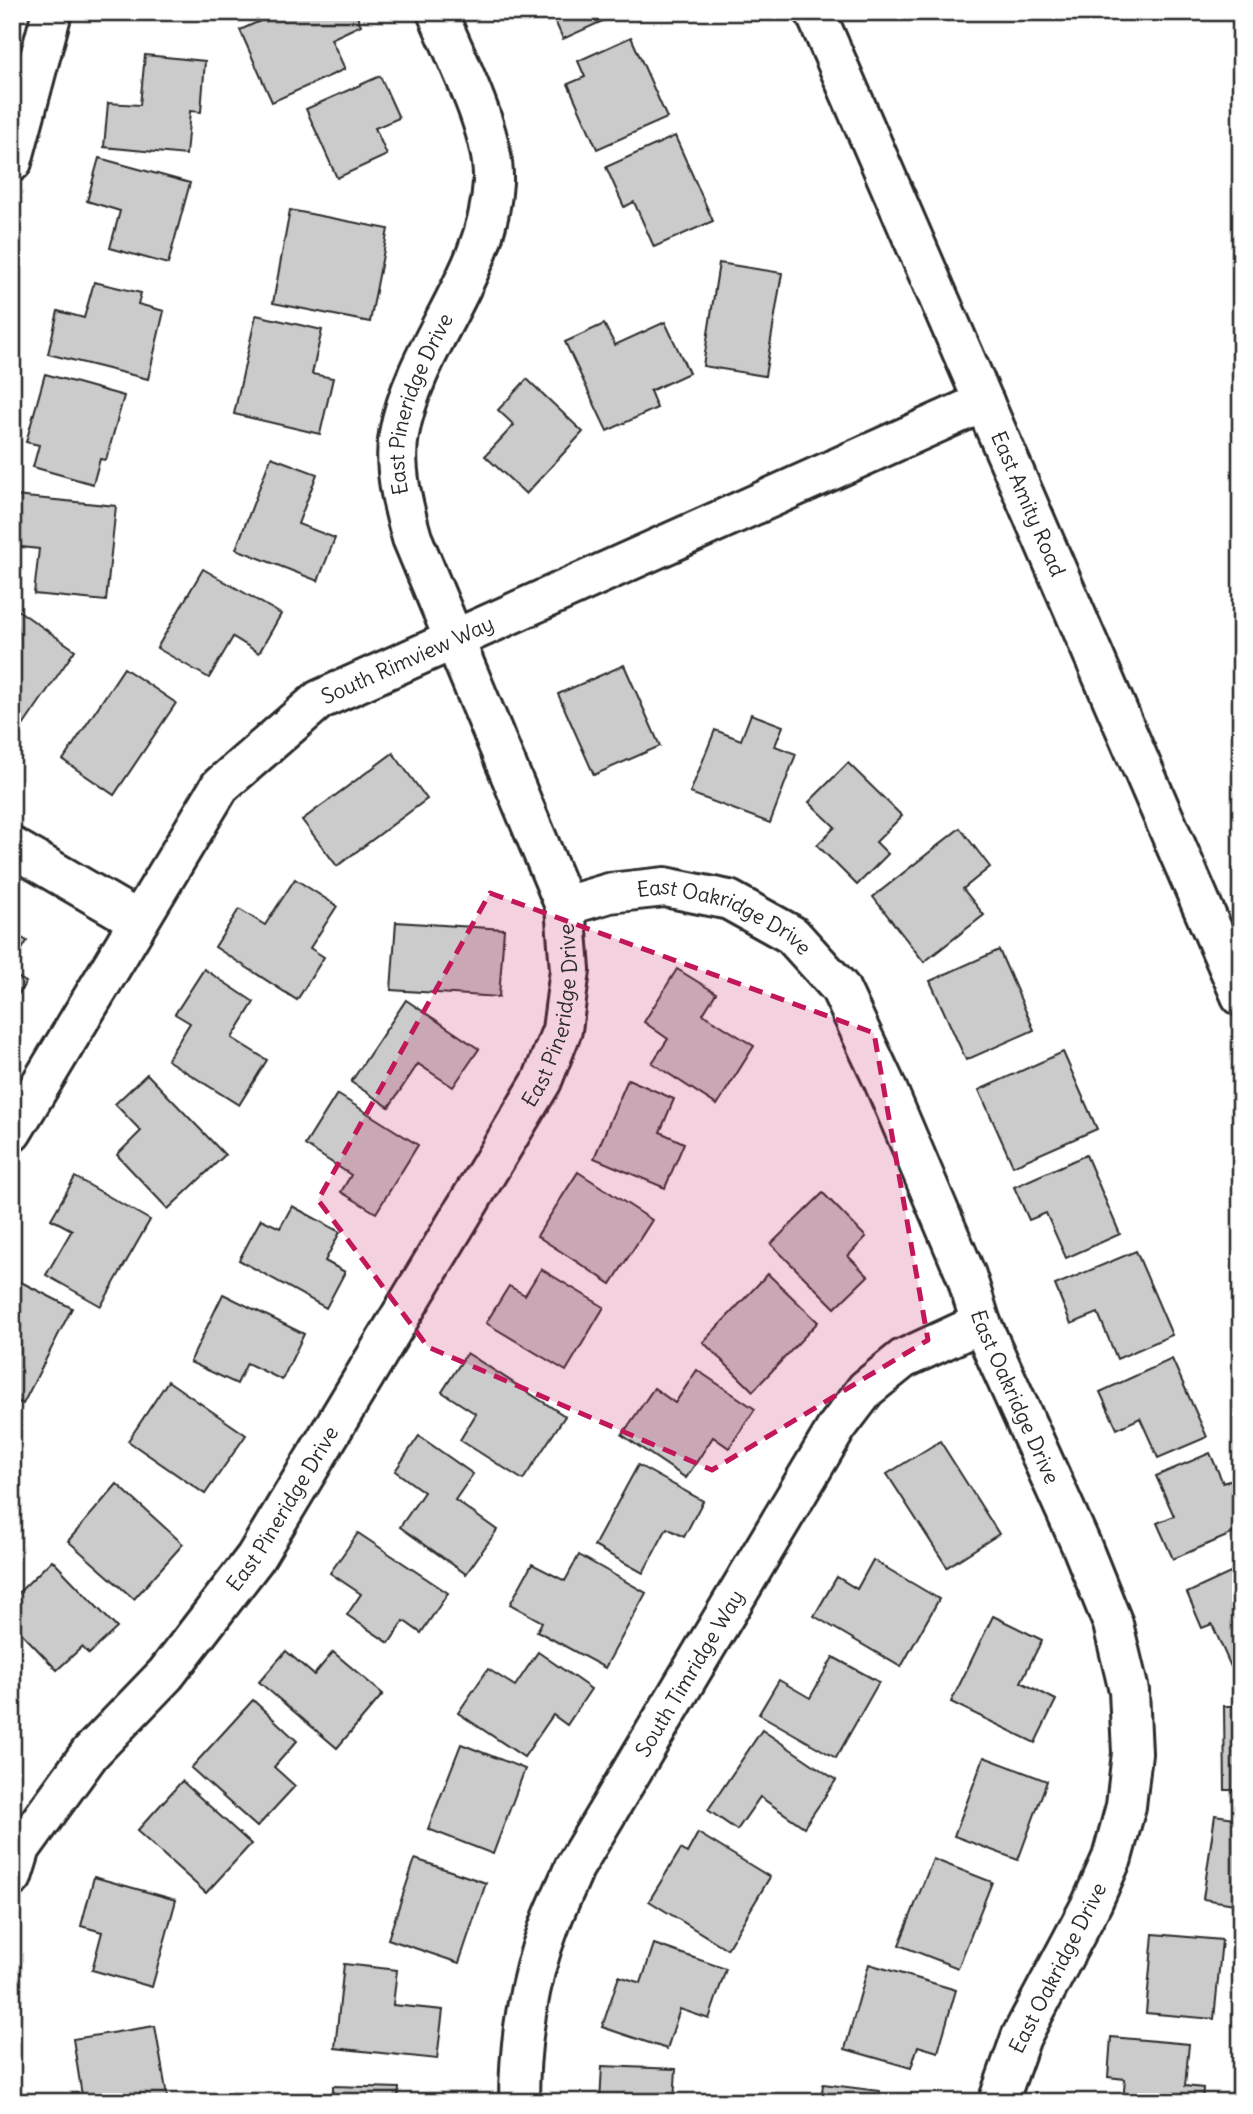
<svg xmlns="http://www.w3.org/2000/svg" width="1253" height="2114" font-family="Delius,sans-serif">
	<rect width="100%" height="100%" fill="#fff"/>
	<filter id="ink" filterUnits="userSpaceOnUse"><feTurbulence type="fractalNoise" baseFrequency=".0143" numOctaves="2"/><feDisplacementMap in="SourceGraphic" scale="14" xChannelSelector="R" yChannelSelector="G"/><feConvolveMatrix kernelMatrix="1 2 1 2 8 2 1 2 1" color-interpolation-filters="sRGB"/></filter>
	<g filter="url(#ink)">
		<g fill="#cbcbcb" stroke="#2b2b2b" stroke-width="2">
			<path d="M 280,12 L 355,12 L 361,25 L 331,39 L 345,69 L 272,102 L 240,30 Z"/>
			<path d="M 551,12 L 615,12 L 616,15 L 563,39 Z"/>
			<path d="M 631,37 L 667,118 L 597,149 L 568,84 L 585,77 L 578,61 Z"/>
			<path d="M 145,55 L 205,61 L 201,112 L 190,111 L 186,155 L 104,147 L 108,103 L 140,105 Z"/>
			<path d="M 380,76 L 399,118 L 375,128 L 387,155 L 337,178 L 306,109 Z"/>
			<path d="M 675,136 L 713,221 L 654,247 L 634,202 L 624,207 L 606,167 Z"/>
			<path d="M 99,158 L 190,183 L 168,264 L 110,248 L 120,211 L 87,201 Z"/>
			<path d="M 290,210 L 388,229 L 370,322 L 273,303 Z"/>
			<path d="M 719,263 L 782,273 L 765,376 L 703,366 Z"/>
			<path d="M 94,282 L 141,293 L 138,304 L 164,311 L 148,379 L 48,354 L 58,311 L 84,318 Z"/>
			<path d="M 256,315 L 322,330 L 312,374 L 333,378 L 320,434 L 234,414 Z"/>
			<path d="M 665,322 L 689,373 L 650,391 L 657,408 L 607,431 L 565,342 L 604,324 L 615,345 Z"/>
			<path d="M 45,374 L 124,396 L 106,460 L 100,459 L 93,484 L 33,467 L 39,445 L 26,442 Z"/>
			<path d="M 527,379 L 583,432 L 526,494 L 485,456 L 514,425 L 498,410 Z"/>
			<path d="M 271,457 L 317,474 L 298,524 L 335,538 L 318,581 L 236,549 Z"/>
			<path d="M 15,496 L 116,506 L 106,601 L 34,594 L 39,549 L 12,546 Z"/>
			<path d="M 203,569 L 281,614 L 259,653 L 233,637 L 209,678 L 157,648 Z"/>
			<path d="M 12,606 L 75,650 L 23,726 L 12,719 Z"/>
			<path d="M 624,665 L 660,746 L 594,775 L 558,694 Z"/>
			<path d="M 124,668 L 176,703 L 114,795 L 63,760 Z"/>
			<path d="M 751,714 L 783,726 L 775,746 L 796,754 L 770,823 L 690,793 L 715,730 L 741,740 Z"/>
			<path d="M 393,753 L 427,799 L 337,866 L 302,820 Z"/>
			<path d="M 848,763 L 902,816 L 876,842 L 888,854 L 857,885 L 817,845 L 835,827 L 809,802 Z"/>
			<path d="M 960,828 L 990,867 L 963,889 L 984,915 L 924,962 L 873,897 Z"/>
			<path d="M 295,879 L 337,906 L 310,948 L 324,957 L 297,1000 L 215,947 L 239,909 L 265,925 Z"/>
			<path d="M 396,922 L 504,929 L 499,997 L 391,990 Z"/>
			<path d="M 12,932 L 27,941 L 12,966 Z"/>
			<path d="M 999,950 L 1034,1030 L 966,1060 L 930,981 Z"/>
			<path d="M 204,969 L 254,1002 L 232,1038 L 267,1060 L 239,1105 L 167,1060 L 190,1023 L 175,1014 Z"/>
			<path d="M 677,969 L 716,993 L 703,1014 L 754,1046 L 717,1105 L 652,1063 L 668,1039 L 644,1022 Z"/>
			<path d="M 12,974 L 26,982 L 12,1004 Z"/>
			<path d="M 406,1000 L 479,1049 L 453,1087 L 418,1064 L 389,1107 L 351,1082 Z"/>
			<path d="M 1063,1052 L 1097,1129 L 1013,1166 L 979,1090 Z"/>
			<path d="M 147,1074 L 225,1155 L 168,1209 L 117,1155 L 141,1131 L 115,1104 Z"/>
			<path d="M 628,1079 L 674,1099 L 660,1132 L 684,1143 L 665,1188 L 594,1158 Z"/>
			<path d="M 337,1094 L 418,1145 L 376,1213 L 341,1192 L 351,1175 L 305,1145 Z"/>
			<path d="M 1086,1155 L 1120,1234 L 1066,1258 L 1046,1213 L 1029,1220 L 1014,1187 Z"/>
			<path d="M 578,1172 L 652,1220 L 611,1284 L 537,1236 Z"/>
			<path d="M 75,1177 L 150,1220 L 101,1306 L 46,1275 L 72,1230 L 51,1219 Z"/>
			<path d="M 823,1193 L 866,1237 L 848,1256 L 868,1276 L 835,1308 L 771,1244 Z"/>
			<path d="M 292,1206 L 340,1232 L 325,1261 L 345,1272 L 326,1308 L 239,1260 L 261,1219 L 280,1228 Z"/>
			<path d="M 1136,1251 L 1172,1335 L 1117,1359 L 1098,1313 L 1071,1324 L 1055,1285 Z"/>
			<path d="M 541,1269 L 604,1307 L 566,1371 L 486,1323 L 509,1286 L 525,1295 Z"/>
			<path d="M 768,1274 L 818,1322 L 753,1391 L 703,1342 Z"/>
			<path d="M 13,1278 L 72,1308 L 23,1404 L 12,1399 Z"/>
			<path d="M 223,1294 L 304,1334 L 282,1380 L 247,1363 L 237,1384 L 190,1362 Z"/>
			<path d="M 467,1353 L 565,1416 L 523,1480 L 460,1440 L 476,1414 L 442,1392 Z"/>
			<path d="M 1172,1359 L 1207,1437 L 1158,1458 L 1140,1418 L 1117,1429 L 1100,1392 Z"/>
			<path d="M 697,1370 L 755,1409 L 729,1448 L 713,1437 L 686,1478 L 622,1435 L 654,1388 L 675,1403 Z"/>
			<path d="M 168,1381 L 246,1435 L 205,1494 L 128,1441 Z"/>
			<path d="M 419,1436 L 473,1474 L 455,1500 L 497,1530 L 466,1574 L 400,1527 L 424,1492 L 395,1471 Z"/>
			<path d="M 940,1441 L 999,1534 L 947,1567 L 887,1474 Z"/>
			<path d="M 1210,1453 L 1223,1483 L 1241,1475 L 1241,1530 L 1173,1559 L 1157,1523 L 1174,1516 L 1156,1476 Z"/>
			<path d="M 638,1465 L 703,1501 L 684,1537 L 667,1528 L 643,1573 L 594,1546 Z"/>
			<path d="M 117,1484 L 183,1544 L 134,1599 L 68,1541 Z"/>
			<path d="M 358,1533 L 448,1593 L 421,1633 L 404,1621 L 389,1643 L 347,1615 L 361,1594 L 330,1573 Z"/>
			<path d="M 579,1555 L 646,1593 L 605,1668 L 537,1631 L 542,1622 L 510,1604 L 532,1564 L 565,1581 Z"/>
			<path d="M 52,1560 L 117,1628 L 89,1654 L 82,1647 L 57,1670 L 12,1623 L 12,1599 Z"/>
			<path d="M 873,1560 L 939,1599 L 901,1667 L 814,1616 L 837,1577 L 857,1589 Z"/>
			<path d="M 1241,1568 L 1241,1662 L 1231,1667 L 1212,1624 L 1202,1628 L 1187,1593 Z"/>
			<path d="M 993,1616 L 1042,1640 L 1021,1682 L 1056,1700 L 1035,1743 L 951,1702 Z"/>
			<path d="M 286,1651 L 314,1675 L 333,1652 L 383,1694 L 337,1748 L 259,1682 Z"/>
			<path d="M 538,1652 L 591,1689 L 567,1725 L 553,1715 L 524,1757 L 458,1713 L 488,1669 L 515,1686 Z"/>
			<path d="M 833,1657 L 879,1682 L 836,1758 L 759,1714 L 779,1680 L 810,1698 Z"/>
			<path d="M 253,1700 L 297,1741 L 274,1767 L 295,1786 L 257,1827 L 191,1768 Z"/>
			<path d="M 1224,1706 L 1241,1706 L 1241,1790 L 1225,1790 Z"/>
			<path d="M 762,1730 L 836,1780 L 804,1827 L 760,1797 L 737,1830 L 708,1810 Z"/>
			<path d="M 461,1744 L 525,1769 L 493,1854 L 428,1829 Z"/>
			<path d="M 984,1757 L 1047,1781 L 1018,1860 L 954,1836 Z"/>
			<path d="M 182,1781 L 251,1844 L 206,1893 L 137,1831 Z"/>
			<path d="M 1215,1815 L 1241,1819 L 1241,1905 L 1203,1899 Z"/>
			<path d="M 698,1833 L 770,1877 L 727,1949 L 649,1901 L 681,1849 L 687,1853 Z"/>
			<path d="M 415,1859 L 486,1883 L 459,1963 L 388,1939 Z"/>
			<path d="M 933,1859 L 992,1882 L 958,1968 L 899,1945 Z"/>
			<path d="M 94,1877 L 176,1900 L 152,1987 L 92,1970 L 102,1932 L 81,1926 Z"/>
			<path d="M 1153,1934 L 1222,1940 L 1214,2019 L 1146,2013 Z"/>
			<path d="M 654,1944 L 726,1969 L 709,2019 L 680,2009 L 667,2049 L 602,2027 L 619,1976 L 641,1983 Z"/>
			<path d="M 344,1964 L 397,1970 L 393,2005 L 443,2010 L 437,2059 L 335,2048 Z"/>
			<path d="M 869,1964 L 956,1990 L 938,2052 L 918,2046 L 911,2068 L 845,2049 Z"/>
			<path d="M 155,2026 L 168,2102 L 83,2102 L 73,2039 Z"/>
			<path d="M 1111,2037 L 1189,2044 L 1185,2086 L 1203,2088 L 1202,2102 L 1123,2102 L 1125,2079 L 1108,2077 Z"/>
			<path d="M 602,2066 L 676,2069 L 674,2102 L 600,2102 Z"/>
			<path d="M 823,2084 L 880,2091 L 879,2102 L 821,2102 Z"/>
			<path d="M 333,2086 L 399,2088 L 398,2102 L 333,2102 Z"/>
		</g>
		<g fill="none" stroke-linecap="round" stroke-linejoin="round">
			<g stroke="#2b2b2b" stroke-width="44">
				<g id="minor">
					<path d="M 12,162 L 52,12"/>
					<path d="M 12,847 L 139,921"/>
					<path id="s1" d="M 565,906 L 609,893 L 665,887 L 729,900 L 792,935 L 840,988 L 884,1082 L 966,1275 L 981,1323 L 1082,1547 L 1113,1624 L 1129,1691 L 1132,1753 L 1126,1806 L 1112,1858 L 1092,1903 L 1021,2037 L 998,2102"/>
					<path id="s2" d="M 12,1132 L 220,786 L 319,700 L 984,402"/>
					<path id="s3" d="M 12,1877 L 21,1848 L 90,1753 L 166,1674 L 255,1558 L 542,1081 L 562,1030 L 570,970 L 565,906 L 412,538 C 403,506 393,467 399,434 C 415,344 488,276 493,182 C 495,131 457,61 437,12"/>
					<path id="s4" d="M 519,2102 C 519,2045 528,1981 549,1927 C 556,1907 566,1888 574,1868 L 837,1427 L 866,1389 L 903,1359 L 981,1323"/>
				</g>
			</g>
			<g stroke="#2b2b2b" stroke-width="44">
				<g id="tertiary">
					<path id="s5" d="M 815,12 L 1241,996"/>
				</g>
			</g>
			<use href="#minor" stroke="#fff" stroke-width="38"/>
			<use href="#tertiary" stroke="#fff" stroke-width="38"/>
		</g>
	</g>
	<path fill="#c2185b" fill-opacity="0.2" stroke="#c2185b" stroke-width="5" stroke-dasharray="14 9" stroke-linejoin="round" d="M 490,893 L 874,1033 L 928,1340 L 712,1470 L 428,1347 L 318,1200 Z"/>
	<g text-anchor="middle" stroke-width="5" stroke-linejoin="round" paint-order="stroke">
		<g font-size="21" fill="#2b2b2b" stroke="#fff">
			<text dy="7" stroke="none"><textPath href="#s3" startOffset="1678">East Pineridge Drive</textPath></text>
			<text dy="7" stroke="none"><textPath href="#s5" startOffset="536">East Amity Road</textPath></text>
			<text dy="7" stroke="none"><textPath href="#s2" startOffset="632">South Rimview Way</textPath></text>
			<text dy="7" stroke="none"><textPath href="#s1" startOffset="168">East Oakridge Drive</textPath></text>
			<text dy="7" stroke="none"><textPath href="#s3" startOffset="1027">East Pineridge Drive</textPath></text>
			<text dy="7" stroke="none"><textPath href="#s1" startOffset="756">East Oakridge Drive</textPath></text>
			<text dy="7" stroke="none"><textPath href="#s3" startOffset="460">East Pineridge Drive</textPath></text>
			<text dy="7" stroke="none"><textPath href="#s4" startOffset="469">South Timridge Way</textPath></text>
			<text transform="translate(1058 1968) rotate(-63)" y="7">East Oakridge Drive</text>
		</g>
	</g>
	<rect width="1253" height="2114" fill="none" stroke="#fff" stroke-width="42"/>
	<rect x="21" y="21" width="1211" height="2072" fill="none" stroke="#2b2b2b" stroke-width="2.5" filter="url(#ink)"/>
</svg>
